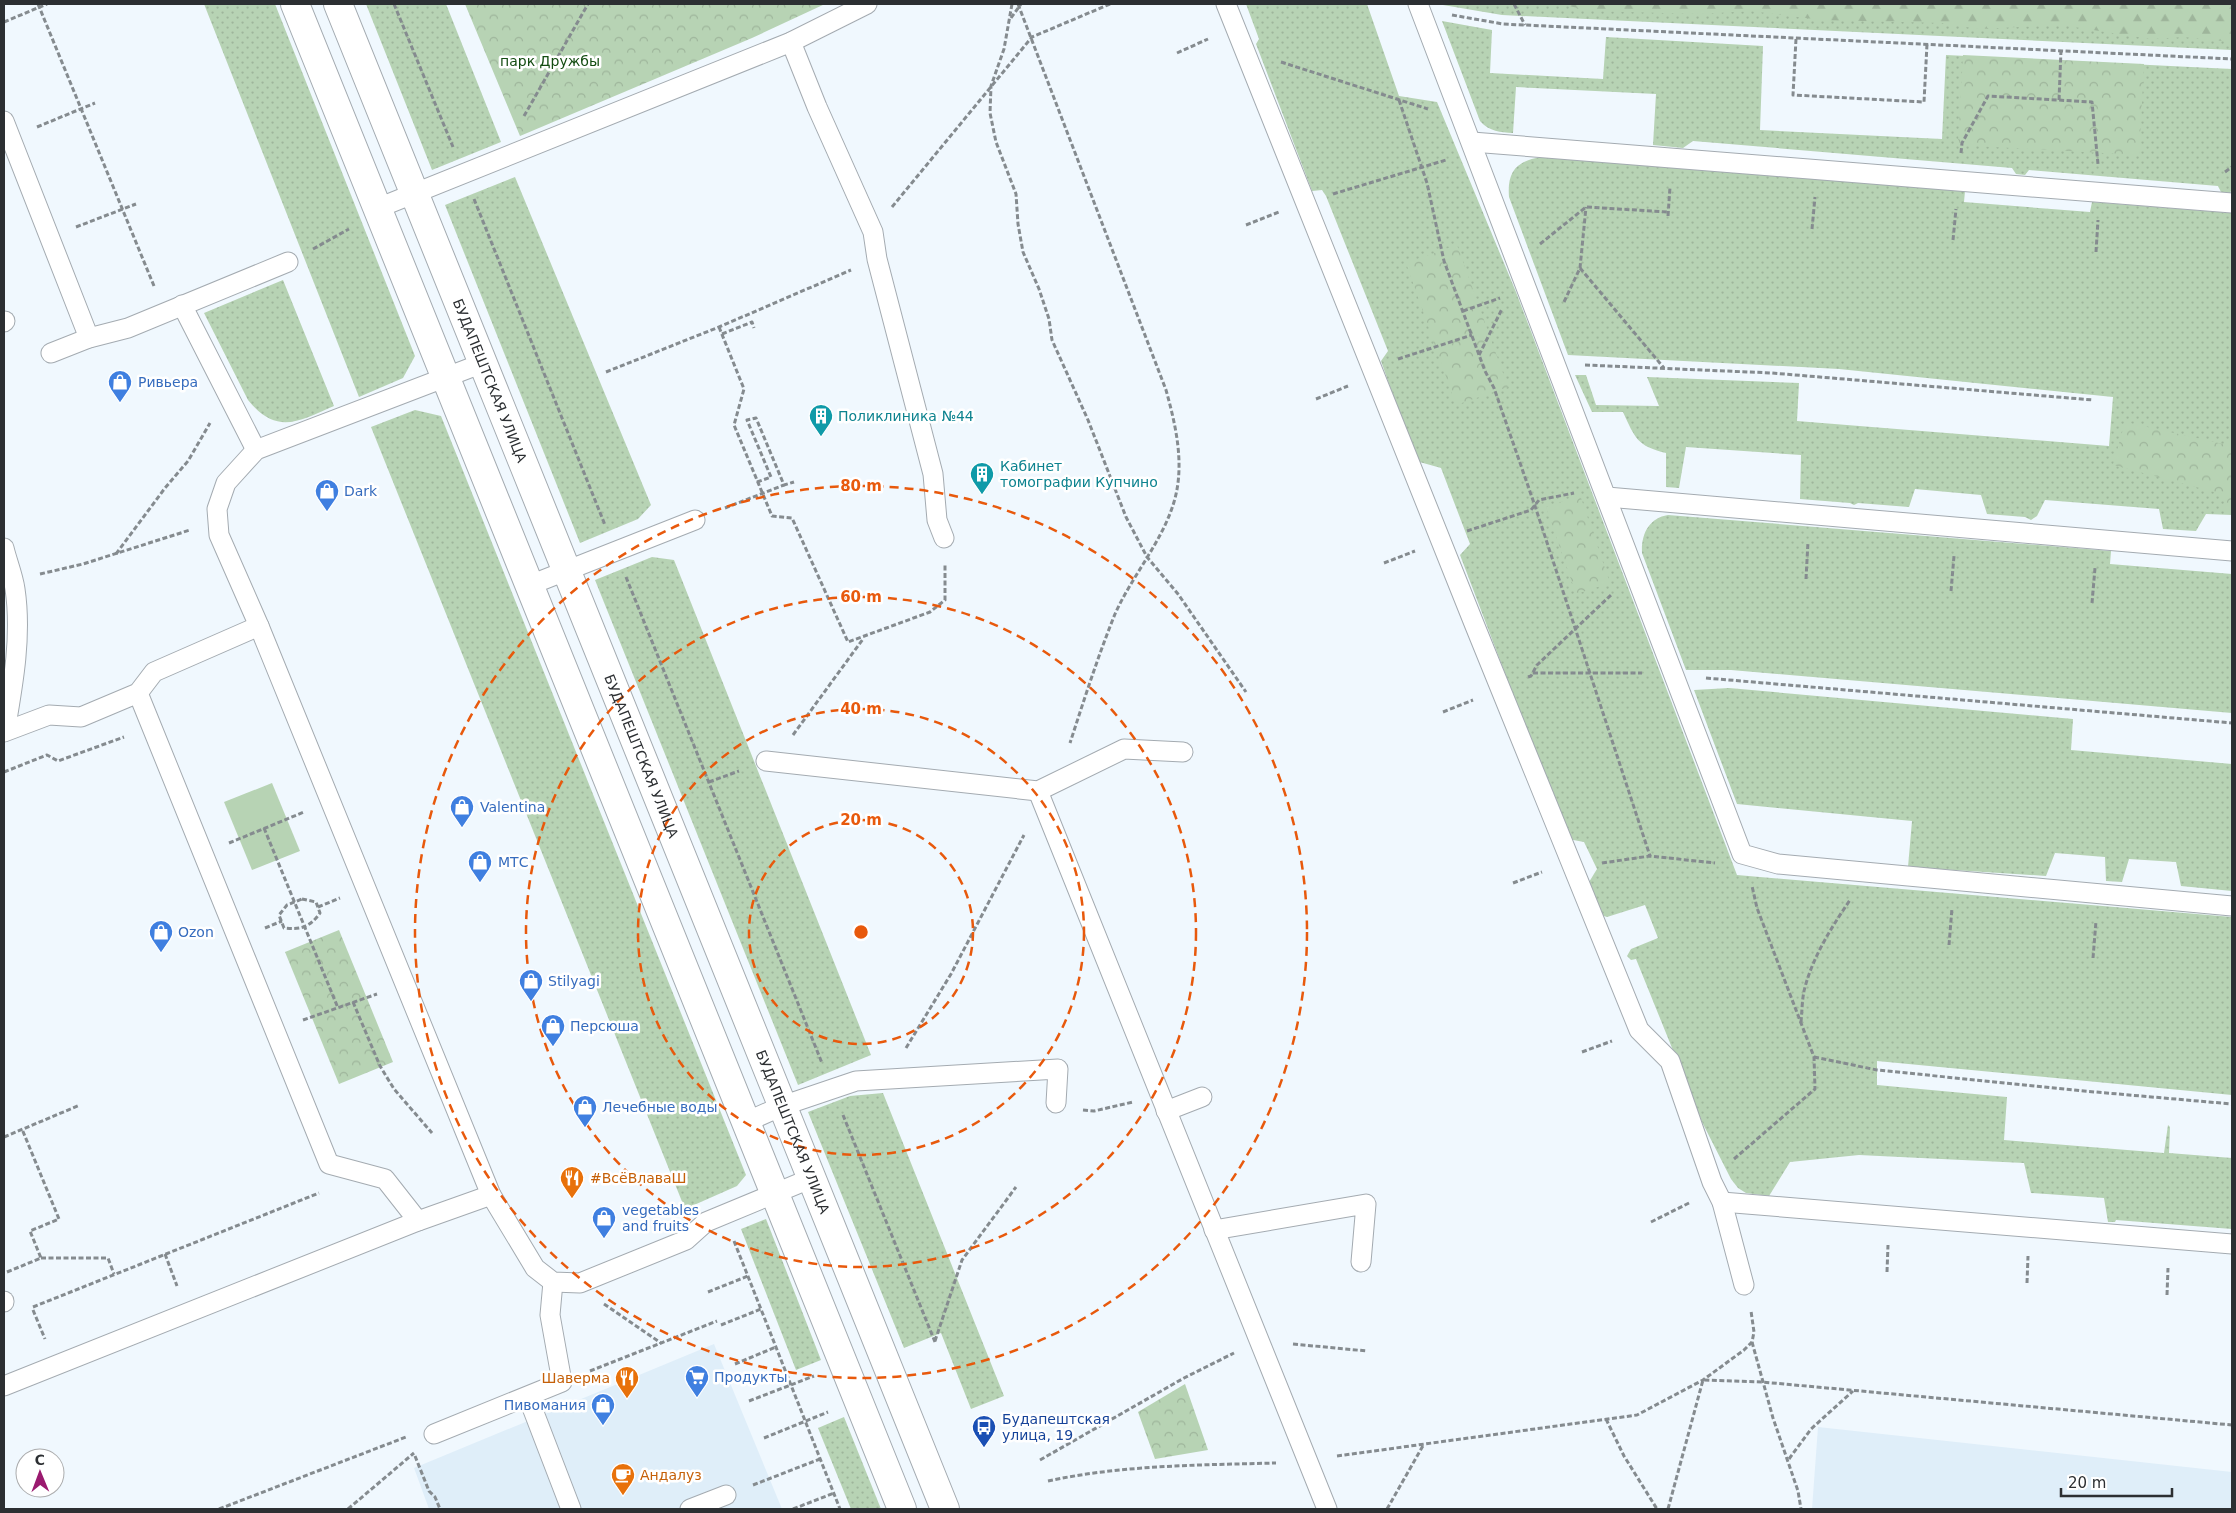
<svg xmlns="http://www.w3.org/2000/svg" width="2236" height="1513" font-family="'DejaVu Sans',sans-serif">
	<defs>
		<pattern id="grass-dots" width="8" height="8" patternUnits="userSpaceOnUse" patternTransform="scale(1.25)"><rect width="8" height="8" fill="#b7d3b4"/><path d="M2 2h.1M6 6h.1" fill="none" stroke="#9eb59b" stroke-width="1.8" stroke-linecap="round"/></pattern>
		<pattern id="forest-firs" width="22" height="20" patternUnits="userSpaceOnUse" patternTransform="scale(1.25)"><rect width="22" height="20" fill="#b7d3b4"/><path d="M5 1l3.5 6h-7zM16 11l3.5 6h-7z" fill="#9eb59b"/></pattern>
		<pattern id="park-crowns" width="20" height="18" patternUnits="userSpaceOnUse" patternTransform="scale(1.25)"><rect width="20" height="18" fill="#b7d3b4"/><path d="M2 6a3 3 0 1 1 6 0M12 15a3 3 0 1 1 6 0" fill="none" stroke="#9eb59b"/></pattern>
	</defs>
	<rect width="100%" height="100%" fill="#f0f8fe"/>
	<g fill="#dfeef9">
		<path d="M 714,1344 L 782,1509 L 429,1509 L 414,1468 Z"/>
		<path d="M 1818,1427 L 2232,1472 L 2232,1509 L 1812,1509 Z"/>
	</g>
	<g fill="url(#grass-dots)">
		<path d="M 204,4 L 275,4 L 415,356 L 403,378 L 359,397 Z"/>
		<path d="M 366,4 L 446,4 L 501,142 L 432,170 Z"/>
		<path d="M 1246,4 L 1367,4 L 1399,96 L 1437,102 L 1516,292 L 1737,875 L 2232,917 L 2232,1095 L 1877,1061 L 1877,1085 L 2007,1097 L 2004,1140 L 2164,1153 L 2168,1125 L 2170,1127 L 2169,1153 L 2232,1158 L 2232,1229 L 2116,1220 L 2115,1222 L 2108,1222 L 2104,1198 L 2031,1193 L 2024,1163 L 1859,1155 L 1790,1162 L 1769,1196 L 1746,1193 L 1738,1188 L 1731,1179 L 1702,1122 L 1636,959 L 1631,960 L 1627,956 L 1631,949 L 1658,938 L 1645,905 L 1607,917 L 1601,915 L 1586,887 L 1597,869 L 1584,842 L 1568,839 L 1460,555 L 1470,544 L 1441,468 L 1416,461 L 1381,361 L 1388,351 L 1326,196 L 1322,190 L 1312,191 L 1256,44 L 1259,39 Z"/>
		<path d="M 1437,4 L 2232,4 L 2232,50 L 1502,15 Z"/>
		<path d="M 1442,21 L 1492,30 L 1490,73 L 1603,79 L 1606,37 L 1763,46 L 1760,130 L 1942,139 L 1946,55 L 2232,69 L 2232,189 L 2230,193 L 2221,192 L 2218,186 L 2029,170 L 2025,175 L 2016,174 L 2012,168 L 1693,141 L 1683,148 L 1653,145 L 1656,94 L 1516,87 L 1513,133 C 1500,132 1490,132 1480,121 Z"/>
		<path d="M 1541,157 L 1965,191 L 1964,202 L 2090,212 L 2092,202 L 2232,213 L 2232,515 L 2206,514 L 2196,531 L 2163,529 L 2159,509 L 2045,500 L 2037,516 L 2031,520 L 2025,517 L 1987,514 L 1981,495 L 1915,489 L 1909,507 L 1858,503 L 1854,505 L 1850,503 L 1800,499 L 1801,455 L 1686,447 L 1679,488 L 1666,487 L 1666,453 C 1637,446 1635,438 1623,412 L 1592,412 L 1575,375 L 1586,375 L 1596,405 L 1659,406 L 1647,377 L 1799,383 L 1797,421 L 2109,446 L 2113,397 L 1839,369 L 1568,355 L 1509,197 C 1507,172 1516,161 1541,157 Z"/>
		<path d="M 515,177 L 651,505 L 638,519 L 580,543 L 445,205 Z"/>
		<path d="M 283,280 L 334,406 C 299,421 277,436 248,400 L 204,313 Z"/>
		<path d="M 415,410 L 441,416 L 746,1175 L 737,1186 L 685,1209 L 371,427 Z"/>
		<path d="M 1668,515 L 2111,551 L 2110,564 L 2232,574 L 2232,713 L 1731,670 L 1686,670 L 1642,553 C 1641,534 1649,518 1668,515 Z"/>
		<path d="M 652,557 L 674,560 L 871,1055 L 798,1085 L 595,580 Z"/>
		<path d="M 1729,688 L 2073,719 L 2071,750 L 2232,764 L 2232,891 L 2181,886 L 2176,862 L 2129,859 L 2122,882 L 2106,881 L 2105,857 L 2055,853 L 2046,876 L 1908,867 L 1912,821 L 1737,804 L 1694,690 Z"/>
		<path d="M 883,1093 L 1004,1396 L 971,1409 L 941,1333 L 904,1348 L 808,1112 L 850,1096 Z"/>
		<path d="M 766,1219 L 821,1360 L 796,1370 L 741,1229 Z"/>
		<path d="M 844,1417 L 881,1509 L 851,1509 L 818,1428 Z"/>
	</g>
	<path fill="url(#forest-firs)" d="M 1559,4 L 2232,4 L 2232,42 L 2184,37 L 2151,39 L 2061,25 L 1978,29 L 1942,23 L 1822,20 L 1751,11 L 1700,14 L 1593,11 Z"/>
	<g fill="url(#park-crowns)">
		<path d="M 465,4 L 825,4 L 752,38 L 520,136 Z"/>
		<path d="M 1963,55 L 2144,64 L 2139,155 L 1958,145 Z"/>
		<path d="M 1457,245 L 1508,387 L 1456,405 L 1406,263 Z"/>
		<path d="M 2125,422 L 2232,446 L 2232,511 L 2225,510 L 2226,495 L 2113,465 Z"/>
		<path d="M 1580,495 L 1610,583 L 1576,594 L 1546,507 Z"/>
		<path d="M 339,930 L 393,1062 L 339,1084 L 285,952 Z"/>
		<path d="M 1185,1384 L 1208,1450 L 1155,1459 L 1138,1412 Z"/>
	</g>
	<path fill="#b7d3b4" d="M 272,783 L 300,851 L 252,870 L 224,802 Z"/>
	<g fill="none" stroke-linecap="round" stroke-linejoin="round">
		<g stroke="#a4abb1" stroke-width="21">
			<g id="lane">
				<path d="M 1226,4 C 1363,346 1499,689 1639,1030 L 1670,1061 L 1712,1182 L 1722,1202 L 1744,1285"/>
				<path d="M 1418,4 L 1742,854 L 1778,864 L 2232,906"/>
				<path d="M 791,42 L 817,107 L 873,232 L 877,259 L 933,474 L 937,520 L 944,538"/>
				<path d="M 4,121 L 89,338"/>
				<path d="M 1472,142 L 2232,203"/>
				<path d="M 378,208 L 791,42 L 867,4"/>
				<path d="M 182,305 L 256,450"/>
				<path d="M 4,322 L 5,321"/>
				<path d="M 51,353 L 89,338 L 128,328 L 288,262"/>
				<path d="M 483,363 L 256,450 L 226,483 L 217,509 L 219,535 L 259,626 L 491,1195"/>
				<path d="M 1607,497 L 2232,551"/>
				<path d="M 4,548 C 7,561 13,575 15,589 C 22,636 13,685 5,731"/>
				<path d="M 530,585 L 695,520"/>
				<path d="M 138,693 L 329,1164 L 385,1179 L 418,1221"/>
				<path d="M 4,732 L 49,715 L 81,717 L 138,693 L 154,672 L 259,626"/>
				<path d="M 766,761 L 1038,791 L 1124,749 L 1183,752"/>
				<path d="M 1038,791 L 1327,1509"/>
				<path d="M 1166,1111 L 1202,1097"/>
				<path d="M 746,1122 L 782,1106 L 856,1081 L 1058,1069 L 1056,1103"/>
				<path d="M 1722,1202 L 2232,1244"/>
				<path d="M 1214,1230 L 1366,1204 L 1361,1262"/>
				<path d="M 4,1302 L 4,1301"/>
				<path d="M 4,1386 L 418,1221 L 491,1195 L 535,1268 L 553,1282 L 580,1283 L 686,1240 L 706,1222 L 812,1178"/>
				<path d="M 528,1397 L 571,1509"/>
				<path d="M 434,1434 L 562,1382 L 550,1315 L 553,1282"/>
				<path d="M 690,1509 L 726,1495"/>
			</g>
		</g>
		<g stroke="#a4abb1" stroke-width="30">
			<g id="secondary">
				<path d="M 295,4 L 902,1509"/>
				<path id="s1" d="M 338,4 L 945,1509"/>
			</g>
		</g>
		<g stroke="#858b8f" stroke-width="3" stroke-dasharray="5 2.5" stroke-linecap="butt">
			<path d="M 38,4 L 154,286"/>
			<path d="M 394,4 L 453,147"/>
			<path d="M 1012,4 L 1004,49 L 991,86 L 990,113 L 996,142 L 1016,194 L 1018,224 L 1023,252 L 1039,289 L 1049,319 L 1052,340 L 1088,420 L 1126,517 L 1147,557 L 1178,594 L 1246,692"/>
			<path d="M 1018,4 L 1166,390 C 1176,426 1185,465 1174,502 C 1162,542 1132,576 1115,614 C 1098,656 1084,700 1070,743"/>
			<path d="M 1514,4 L 1525,25"/>
			<path d="M 1452,15 L 1503,24 L 2232,59"/>
			<path d="M 1011,18 L 1021,4"/>
			<path d="M 4,22 L 47,4"/>
			<path d="M 1796,39 L 1793,95 L 1924,102 L 1927,44"/>
			<path d="M 1177,53 L 1208,39"/>
			<path d="M 1281,62 L 1428,109"/>
			<path d="M 1399,100 L 1427,183 L 1444,261 L 1485,371 L 1494,388 L 1535,506 L 1650,856"/>
			<path d="M 2059,100 L 2061,50"/>
			<path d="M 524,116 L 588,4"/>
			<path d="M 37,127 L 95,103"/>
			<path d="M 1961,153 L 1962,143 L 1988,96 L 2092,102 L 2098,164"/>
			<path d="M 2225,172 L 2232,167"/>
			<path d="M 1333,194 L 1446,160"/>
			<path d="M 474,199 L 605,525"/>
			<path d="M 892,207 L 1032,37 L 1110,4"/>
			<path d="M 1668,216 L 1670,187"/>
			<path d="M 1246,225 L 1279,212"/>
			<path d="M 76,227 L 136,204"/>
			<path d="M 1812,229 L 1815,197"/>
			<path d="M 1953,240 L 1956,209"/>
			<path d="M 1540,244 L 1586,207 L 1668,212"/>
			<path d="M 313,249 L 349,229"/>
			<path d="M 2096,252 L 2098,220"/>
			<path d="M 1580,268 L 1664,368"/>
			<path d="M 1564,302 L 1580,268 L 1586,207"/>
			<path d="M 1463,311 L 1500,298"/>
			<path d="M 719,327 L 744,389 L 734,425 L 772,516 L 792,518 L 848,642 L 930,612 L 945,600 L 945,565"/>
			<path d="M 722,334 L 752,322 L 754,328"/>
			<path d="M 1479,355 L 1502,309"/>
			<path d="M 1398,359 L 1472,335"/>
			<path d="M 1585,365 L 1772,373 L 2093,400"/>
			<path d="M 606,372 L 719,327 L 851,270"/>
			<path d="M 1316,399 L 1348,386"/>
			<path d="M 757,482 L 771,477 L 747,420 L 756,418 L 784,485 L 794,482"/>
			<path d="M 725,508 L 784,485"/>
			<path d="M 1467,531 L 1531,510 L 1539,500 L 1574,493"/>
			<path d="M 116,554 L 165,488 L 188,461 L 210,423"/>
			<path d="M 1384,563 L 1415,551"/>
			<path d="M 40,574 L 83,564 L 190,530"/>
			<path d="M 626,577 L 822,1063"/>
			<path d="M 1806,579 L 1808,542"/>
			<path d="M 1951,591 L 1954,556"/>
			<path d="M 2092,603 L 2095,568"/>
			<path d="M 1533,673 L 1642,673"/>
			<path d="M 1528,677 L 1531,676 L 1537,665 L 1611,595"/>
			<path d="M 1706,678 L 2232,723"/>
			<path d="M 1443,712 L 1473,700"/>
			<path d="M 793,735 L 863,639"/>
			<path d="M 4,772 L 47,755 L 58,761 L 124,737"/>
			<path d="M 709,782 L 739,771"/>
			<path d="M 264,828 L 338,1008"/>
			<path d="M 229,843 L 304,812"/>
			<path d="M 1602,863 L 1650,856 L 1715,863"/>
			<path d="M 1513,883 L 1542,872"/>
			<path d="M 302,899 L 316,902 L 320,913 C 310,927 301,930 284,928 L 279,915 L 287,905 Z"/>
			<path d="M 318,907 L 340,898"/>
			<path d="M 265,928 L 282,921"/>
			<path d="M 1949,945 L 1952,908"/>
			<path d="M 2093,958 L 2096,921"/>
			<path d="M 353,1002 L 380,1066 L 394,1089 L 432,1133"/>
			<path d="M 303,1020 L 377,994"/>
			<path d="M 1801,1022 C 1802,1012 1802,1001 1804,991 C 1812,958 1831,928 1850,900"/>
			<path d="M 906,1048 L 951,974 L 1024,835"/>
			<path d="M 1582,1052 L 1612,1041"/>
			<path d="M 1814,1057 L 1877,1070 L 2084,1091 L 2232,1104"/>
			<path d="M 1083,1110 L 1094,1111 L 1133,1102"/>
			<path d="M 843,1115 L 935,1342"/>
			<path d="M 4,1137 L 80,1105"/>
			<path d="M 1734,1159 L 1815,1089 L 1814,1057 L 1757,908 L 1752,886"/>
			<path d="M 1651,1222 L 1691,1202"/>
			<path d="M 734,1241 L 840,1509"/>
			<path d="M 165,1254 L 177,1286"/>
			<path d="M 41,1258 L 108,1258 L 114,1274"/>
			<path d="M 7,1272 L 41,1258 L 30,1231 L 59,1219 L 22,1129"/>
			<path d="M 1887,1272 L 1888,1245"/>
			<path d="M 2027,1283 L 2028,1256"/>
			<path d="M 708,1292 L 748,1276"/>
			<path d="M 2167,1295 L 2168,1268"/>
			<path d="M 604,1304 L 661,1343"/>
			<path d="M 33,1307 L 319,1193"/>
			<path d="M 33,1310 L 45,1339"/>
			<path d="M 721,1325 L 761,1309"/>
			<path d="M 935,1341 L 962,1260 L 1016,1187"/>
			<path d="M 1752,1342 L 1773,1418 L 1798,1491 L 1801,1509"/>
			<path d="M 1293,1344 L 1367,1351"/>
			<path d="M 735,1364 L 776,1347"/>
			<path d="M 590,1371 L 717,1321"/>
			<path d="M 749,1401 L 814,1376"/>
			<path d="M 1606,1419 L 1624,1456 L 1657,1509"/>
			<path d="M 764,1438 L 828,1412"/>
			<path d="M 415,1456 L 429,1491 L 435,1497 L 440,1509"/>
			<path d="M 1337,1456 L 1637,1415 L 1703,1380 L 1744,1350 L 1752,1342 L 1754,1332 L 1751,1311"/>
			<path d="M 1789,1459 L 1811,1429 L 1853,1391"/>
			<path d="M 1040,1460 L 1184,1378 L 1234,1353"/>
			<path d="M 1048,1481 C 1122,1465 1200,1465 1276,1463"/>
			<path d="M 753,1485 L 820,1459"/>
			<path d="M 219,1509 L 406,1437"/>
			<path d="M 348,1509 L 414,1453"/>
			<path d="M 793,1509 L 834,1493"/>
			<path d="M 1387,1509 L 1424,1444"/>
			<path d="M 1668,1509 L 1703,1380 L 1762,1382 L 2232,1425"/>
		</g>
		<use href="#lane" stroke="#fff" stroke-width="19"/>
		<use href="#secondary" stroke="#fff" stroke-width="28"/>
	</g>
	<g fill="none" stroke="#e8590c" stroke-width="2.5" stroke-dasharray="9 6">
		<circle cx="861" cy="932" r="112"/>
		<circle cx="861" cy="932" r="223"/>
		<circle cx="861" cy="932" r="335"/>
		<circle cx="861" cy="932" r="446"/>
	</g>
	<defs>
		<g id="shop-pin" transform="scale(1.25)"><path d="M0 17L-7.5 6A9.5 9.5 0 1 1 7.5 6Z" fill="#3f7fe0" stroke="#fff"/><path d="M-5-2.5h2.3a2.7 3.5 0 0 1 5.4 0H5L5.5 6h-11ZM-1.5-2.5h3a1.5 2.3 0 0 0-3 0Z" fill="#fff"/></g>
		<g id="building-pin" transform="scale(1.25)"><path d="M0 17L-7.5 6A9.5 9.5 0 1 1 7.5 6Z" fill="#0f9aa8" stroke="#fff"/><path d="M-4-6H4V6H1V3H-1V6H-4ZM-2.5-4.3h1.7v1.8h-1.7ZM.8-4.3h1.7v1.8H.8ZM-2.5-1h1.7V.8h-1.7ZM.8-1h1.7V.8H.8Z" fill="#fff"/></g>
		<g id="restaurant-pin" transform="scale(1.25)"><path d="M0 17L-7.5 6A9.5 9.5 0 1 1 7.5 6Z" fill="#e8710a" stroke="#fff"/><path d="M-5-6h1v4h1v-4h1v4h1v-4h1v5L-1.5 .5V6h-2V.5L-5-1ZM5-6V6H3V1.5H1.5Q1.5-4 5-6Z" fill="#fff"/></g>
		<g id="supermarket-pin" transform="scale(1.25)"><path d="M0 17L-7.5 6A9.5 9.5 0 1 1 7.5 6Z" fill="#3f7fe0" stroke="#fff"/><path d="M-6-5.5h2.5l.6 2H6L4.5 2H-2.5L-4.4-4H-6ZM-1.5 3.2a1.3 1.3 0 1 0 .1 0ZM3 3.2a1.3 1.3 0 1 0 .1 0Z" fill="#fff"/></g>
		<g id="bus-pin" transform="scale(1.25)"><path d="M0 17L-7.5 6A9.5 9.5 0 1 1 7.5 6Z" fill="#1a4fb4" stroke="#fff"/><path d="M-5-6H5V4H4V6H2V4H-2V6H-4V4H-5ZM-3.5-4V0h7V-4ZM-3.5 1.2v1.5H-2V1.2ZM2 1.2v1.5H3.5V1.2Z" fill="#fff"/></g>
		<g id="cafe-pin" transform="scale(1.25)"><path d="M0 17L-7.5 6A9.5 9.5 0 1 1 7.5 6Z" fill="#e8710a" stroke="#fff"/><path d="M-5.5-4.5H6V0H3Q3 3.5 0 3.5H-2.5Q-5.5 3.5-5.5 0ZM3-3.2v2h1.7v-2ZM-6 4.5H4V6H-6Z" fill="#fff"/></g>
	</defs>
	<g fill-rule="evenodd">
		<use href="#shop-pin" x="120" y="382"/>
		<use href="#building-pin" x="821" y="416"/>
		<use href="#building-pin" x="982" y="474"/>
		<use href="#shop-pin" x="327" y="491"/>
		<use href="#shop-pin" x="462" y="807"/>
		<use href="#shop-pin" x="480" y="862"/>
		<use href="#shop-pin" x="161" y="932"/>
		<use href="#shop-pin" x="531" y="981"/>
		<use href="#shop-pin" x="553" y="1026"/>
		<use href="#shop-pin" x="585" y="1107"/>
		<use href="#restaurant-pin" x="572" y="1178"/>
		<use href="#shop-pin" x="604" y="1218"/>
		<use href="#supermarket-pin" x="697" y="1377"/>
		<use href="#restaurant-pin" x="627" y="1378"/>
		<use href="#shop-pin" x="603" y="1405"/>
		<use href="#bus-pin" x="984" y="1427"/>
		<use href="#cafe-pin" x="623" y="1475"/>
	</g>
	<g text-anchor="middle" stroke-width="5" stroke-linejoin="round" paint-order="stroke">
		<g font-size="14" fill="#134c11" stroke="#fff">
			<text x="550" y="66">парк Дружбы</text>
		</g>
		<g font-size="14" fill="#2c2f32" stroke="#fff">
			<text dy="5" stroke="none"><textPath href="#s1" startOffset="406">БУДАПЕШТСКАЯ УЛИЦА</textPath></text>
			<text dy="5" stroke="none"><textPath href="#s1" startOffset="811">БУДАПЕШТСКАЯ УЛИЦА</textPath></text>
			<text dy="5" stroke="none"><textPath href="#s1" startOffset="1216">БУДАПЕШТСКАЯ УЛИЦА</textPath></text>
		</g>
		<g font-size="14" fill="#366cbe" stroke="#fff" text-anchor="start">
			<text x="138" y="387">Ривьера</text>
			<text x="344" y="496">Dark</text>
			<text x="480" y="812">Valentina</text>
			<text x="498" y="867">МТС</text>
			<text x="178" y="937">Ozon</text>
			<text x="548" y="986">Stilyagi</text>
			<text x="570" y="1031">Персюша</text>
			<text x="602" y="1112">Лечебные воды</text>
			<text x="622" y="1215">vegetables<tspan x="622" dy="16">and fruits</tspan></text>
			<text x="714" y="1382">Продукты</text>
			<text x="586" y="1410" text-anchor="end">Пивомания</text>
		</g>
		<g font-size="14" fill="#0d838f" stroke="#fff" text-anchor="start">
			<text x="838" y="421">Поликлиника №44</text>
			<text x="1000" y="471">Кабинет<tspan x="1000" dy="16">томографии Купчино</tspan></text>
		</g>
		<g font-size="14" fill="#c56008" stroke="#fff" text-anchor="start">
			<text x="590" y="1183">#ВсёВлаваШ</text>
			<text x="610" y="1383" text-anchor="end">Шаверма</text>
			<text x="640" y="1480">Андалуз</text>
		</g>
		<g font-size="14" fill="#164399" stroke="#fff" text-anchor="start">
			<text x="1002" y="1424">Будапештская<tspan x="1002" dy="16">улица, 19</tspan></text>
		</g>
	</g>
	<circle cx="861" cy="932" r="8" fill="#e8590c" stroke="#fff" stroke-width="2.5"/>
	<g font-size="15" text-anchor="middle" font-weight="bold" fill="#e8590c" stroke="#fff" stroke-width="5" stroke-linejoin="round" paint-order="stroke">
		<text x="861" y="491">80 m</text>
		<text x="861" y="602">60 m</text>
		<text x="861" y="714">40 m</text>
		<text x="861" y="825">20 m</text>
	</g>
	<rect width="2236" height="1513" fill="none" stroke="#2c2f32" stroke-width="10"/>
	<g transform="translate(40 1473) rotate(359)"><circle r="24" fill="#ffffff" stroke="#abacad"/>
	<path d="M0-4L9 19L0 12L-9 19Z" fill="#9a1a6f"/>
	<text y="-8" font-size="14" font-weight="bold" text-anchor="middle" fill="#2c2f32">С</text>
	</g>
	<path d="M2061 1488v8h111v-8" fill="none" stroke="#2c2f32" stroke-width="2.5"/>
	<text x="2068" y="1488" font-size="15" fill="#2c2f32" stroke="#ffffff" stroke-width="4" paint-order="stroke">20 m</text>
</svg>
